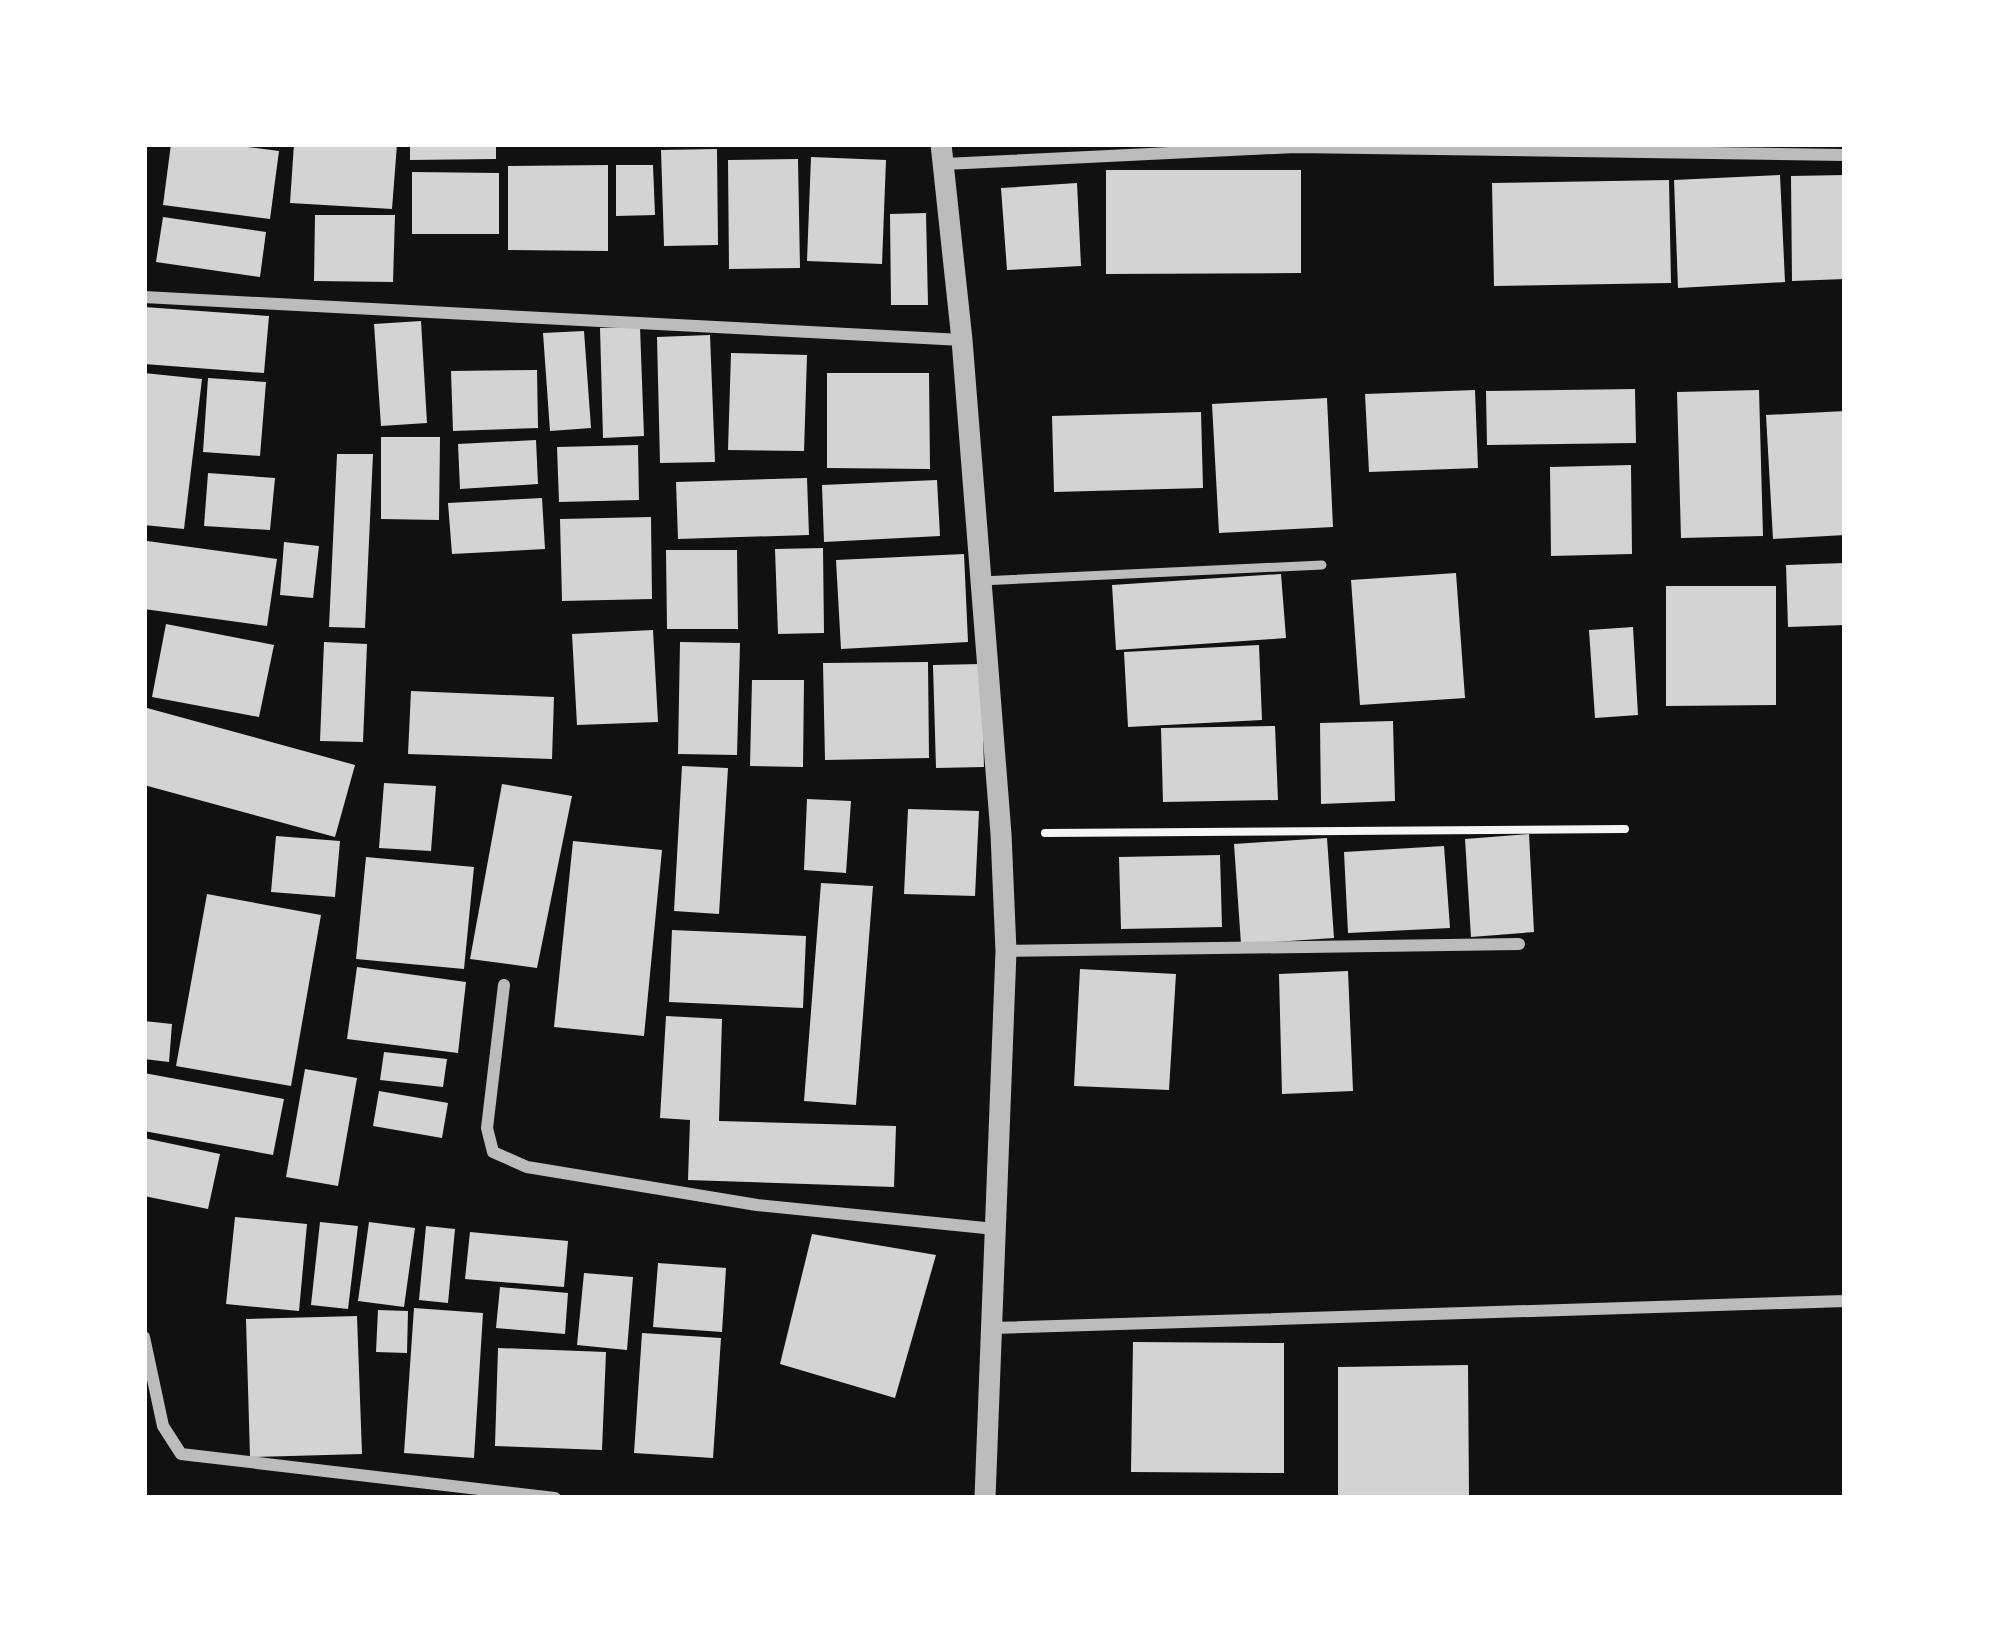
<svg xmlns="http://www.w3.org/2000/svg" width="1989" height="1642" font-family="'IBM Plex Sans',sans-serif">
	<rect width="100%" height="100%" fill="#111"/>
	<g fill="#d3d3d3">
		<path d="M 171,144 L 224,144 L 279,151 L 270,219 L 163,205 Z"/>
		<path d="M 294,144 L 397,144 L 392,209 L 290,203 Z"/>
		<path d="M 410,144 L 496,144 L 496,159 L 410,160 Z"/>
		<path d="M 717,149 L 718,245 L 664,246 L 661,150 Z"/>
		<path d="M 811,157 L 886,160 L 882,264 L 807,261 Z"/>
		<path d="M 798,159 L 800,268 L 729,269 L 728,160 Z"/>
		<path d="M 608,165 L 608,251 L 508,250 L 508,166 Z"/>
		<path d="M 616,165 L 653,165 L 655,215 L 616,216 Z"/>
		<path d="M 1106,170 L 1301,170 L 1301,273 L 1106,274 Z"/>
		<path d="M 412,172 L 499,173 L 499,234 L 412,234 Z"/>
		<path d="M 1780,175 L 1785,282 L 1678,288 L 1674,180 Z"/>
		<path d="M 1845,175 L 1845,279 L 1792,281 L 1791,176 Z"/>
		<path d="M 1669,180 L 1671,283 L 1494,286 L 1492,183 Z"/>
		<path d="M 1077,183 L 1081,266 L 1007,270 L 1001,188 Z"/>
		<path d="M 926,213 L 928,305 L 891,305 L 890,214 Z"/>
		<path d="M 315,215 L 395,215 L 393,282 L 314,281 Z"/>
		<path d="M 163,217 L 266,232 L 260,277 L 156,262 Z"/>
		<path d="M 144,307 L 269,316 L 264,373 L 144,364 Z"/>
		<path d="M 421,321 L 427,423 L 381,426 L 374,324 Z"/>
		<path d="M 640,327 L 644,436 L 603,438 L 600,328 Z"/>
		<path d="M 584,331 L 591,428 L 550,431 L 543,333 Z"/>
		<path d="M 710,335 L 715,462 L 660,463 L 657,337 Z"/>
		<path d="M 731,353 L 807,355 L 804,451 L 728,450 Z"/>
		<path d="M 537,370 L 538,428 L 453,431 L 451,371 Z"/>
		<path d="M 144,373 L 202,379 L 184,529 L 144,525 Z"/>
		<path d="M 827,373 L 929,373 L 930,469 L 827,468 Z"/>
		<path d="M 208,378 L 266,382 L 260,456 L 203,452 Z"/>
		<path d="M 1635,389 L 1636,443 L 1487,445 L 1486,391 Z"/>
		<path d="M 1475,390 L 1478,468 L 1369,472 L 1365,394 Z"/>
		<path d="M 1759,390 L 1763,536 L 1681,538 L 1677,392 Z"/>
		<path d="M 1327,398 L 1333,527 L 1219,533 L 1212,404 Z"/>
		<path d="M 1845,411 L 1845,535 L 1773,539 L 1766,415 Z"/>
		<path d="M 1201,412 L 1203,488 L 1054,492 L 1052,416 Z"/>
		<path d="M 381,437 L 440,437 L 439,520 L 381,519 Z"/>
		<path d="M 536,440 L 538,484 L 460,489 L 458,444 Z"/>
		<path d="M 638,445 L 639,500 L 559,502 L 557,447 Z"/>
		<path d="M 337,454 L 373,454 L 365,628 L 329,627 Z"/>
		<path d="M 1631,465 L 1632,554 L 1551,556 L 1550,467 Z"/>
		<path d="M 208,473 L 275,478 L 270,530 L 204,526 Z"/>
		<path d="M 807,478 L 809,535 L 678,539 L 676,482 Z"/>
		<path d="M 937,480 L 940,536 L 824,542 L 822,485 Z"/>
		<path d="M 542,498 L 545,549 L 452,554 L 448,503 Z"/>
		<path d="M 651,517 L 652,599 L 562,601 L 560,519 Z"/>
		<path d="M 147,541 L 277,559 L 267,626 L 144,609 Z"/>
		<path d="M 284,542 L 319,546 L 313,598 L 280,595 Z"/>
		<path d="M 823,548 L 824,633 L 778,634 L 775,549 Z"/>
		<path d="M 666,550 L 737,550 L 738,629 L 667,629 Z"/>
		<path d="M 964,554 L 968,642 L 841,649 L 836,560 Z"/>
		<path d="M 1845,563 L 1845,625 L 1788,627 L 1786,565 Z"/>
		<path d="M 1456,573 L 1465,698 L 1360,705 L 1351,580 Z"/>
		<path d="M 1281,574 L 1286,638 L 1116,650 L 1112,585 Z"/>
		<path d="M 1666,586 L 1776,586 L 1776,705 L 1666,706 Z"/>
		<path d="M 166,624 L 274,645 L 259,717 L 152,697 Z"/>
		<path d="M 1633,627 L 1638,715 L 1595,718 L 1589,630 Z"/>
		<path d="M 653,630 L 658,722 L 577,725 L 572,634 Z"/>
		<path d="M 324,642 L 367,644 L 363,742 L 320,741 Z"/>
		<path d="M 680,642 L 740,643 L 737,755 L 678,754 Z"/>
		<path d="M 1259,645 L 1262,720 L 1128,727 L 1124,652 Z"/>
		<path d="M 928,662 L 929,758 L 825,760 L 823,663 Z"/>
		<path d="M 981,664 L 984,767 L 936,768 L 933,665 Z"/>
		<path d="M 752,680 L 804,680 L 803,767 L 750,766 Z"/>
		<path d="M 411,691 L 554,697 L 552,759 L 408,754 Z"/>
		<path d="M 147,708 L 355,765 L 335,837 L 144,785 Z"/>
		<path d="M 1393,721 L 1395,801 L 1321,804 L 1320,723 Z"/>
		<path d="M 1275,726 L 1278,800 L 1163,802 L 1161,728 Z"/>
		<path d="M 682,766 L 728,768 L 719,914 L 674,911 Z"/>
		<path d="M 384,783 L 436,786 L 431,851 L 379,848 Z"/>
		<path d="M 502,784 L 572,796 L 537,968 L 470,959 Z"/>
		<path d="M 807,799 L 851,801 L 846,873 L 804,870 Z"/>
		<path d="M 908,809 L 979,811 L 975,896 L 904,894 Z"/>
		<path d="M 1529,834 L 1534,932 L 1471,937 L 1465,839 Z"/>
		<path d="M 276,836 L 340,841 L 335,897 L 271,892 Z"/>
		<path d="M 1327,838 L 1334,938 L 1241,944 L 1234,844 Z"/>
		<path d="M 573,841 L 662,850 L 644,1036 L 554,1027 Z"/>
		<path d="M 1444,846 L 1450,928 L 1348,933 L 1344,852 Z"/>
		<path d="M 1220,855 L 1222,927 L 1121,929 L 1119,857 Z"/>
		<path d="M 366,857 L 474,867 L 464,969 L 356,959 Z"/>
		<path d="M 821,883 L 873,886 L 856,1105 L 804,1101 Z"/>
		<path d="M 207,894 L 321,915 L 291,1086 L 176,1066 Z"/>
		<path d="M 672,930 L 806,936 L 803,1008 L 669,1002 Z"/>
		<path d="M 357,967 L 466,982 L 458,1053 L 347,1039 Z"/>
		<path d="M 1080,969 L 1176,974 L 1169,1090 L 1074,1086 Z"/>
		<path d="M 1348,971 L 1353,1091 L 1282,1094 L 1279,974 Z"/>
		<path d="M 666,1016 L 722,1019 L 719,1121 L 896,1126 L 894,1187 L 688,1180 L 690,1120 L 660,1118 Z"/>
		<path d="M 144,1021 L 172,1024 L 169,1062 L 144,1059 Z"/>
		<path d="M 384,1052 L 447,1059 L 443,1087 L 380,1080 Z"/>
		<path d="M 305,1069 L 357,1078 L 338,1186 L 286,1177 Z"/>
		<path d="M 144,1073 L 284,1099 L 273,1155 L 144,1131 Z"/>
		<path d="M 379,1091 L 448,1103 L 442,1138 L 373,1126 Z"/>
		<path d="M 144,1138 L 220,1154 L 208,1209 L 144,1196 Z"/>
		<path d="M 235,1217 L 307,1224 L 299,1311 L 226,1304 Z"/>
		<path d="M 320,1222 L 358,1226 L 348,1309 L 311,1305 Z"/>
		<path d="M 369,1222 L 415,1228 L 404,1307 L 358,1301 Z"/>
		<path d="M 426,1226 L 455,1229 L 448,1303 L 419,1300 Z"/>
		<path d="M 470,1232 L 568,1241 L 564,1287 L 465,1279 Z"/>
		<path d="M 812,1234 L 936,1255 L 895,1398 L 780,1364 Z"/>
		<path d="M 658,1263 L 726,1268 L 722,1332 L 653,1327 Z"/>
		<path d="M 584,1273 L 633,1277 L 627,1350 L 577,1345 Z"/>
		<path d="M 500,1287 L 568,1293 L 565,1334 L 496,1328 Z"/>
		<path d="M 414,1308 L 483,1313 L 474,1458 L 404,1453 Z"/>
		<path d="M 378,1310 L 408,1311 L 407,1353 L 376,1352 Z"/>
		<path d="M 357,1316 L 362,1454 L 250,1457 L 246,1319 Z"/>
		<path d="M 642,1333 L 721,1338 L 713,1458 L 634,1453 Z"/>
		<path d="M 1133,1342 L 1284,1343 L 1284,1473 L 1131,1472 Z"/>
		<path d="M 498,1348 L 606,1352 L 602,1450 L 495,1446 Z"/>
		<path d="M 1468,1365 L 1469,1498 L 1338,1498 L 1338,1367 Z"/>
	</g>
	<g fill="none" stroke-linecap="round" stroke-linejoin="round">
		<path stroke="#f5f5f5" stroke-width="8" d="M 1045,833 L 1625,829"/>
		<path stroke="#bcbcbc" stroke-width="9" d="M 981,581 L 1322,565"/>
		<g stroke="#bcbcbc" stroke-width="12">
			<path d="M 944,164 L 1295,147 L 1845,155"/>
			<path d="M 144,297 L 962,340"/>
			<path d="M 1006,951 L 1519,944"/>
			<path d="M 504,985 L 487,1128 L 493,1152 L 527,1167 L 757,1205 L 995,1229"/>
			<path d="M 993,1328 L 1845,1301"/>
			<path d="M 144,1337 L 163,1426 L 181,1454 L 555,1498"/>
		</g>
		<path stroke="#bcbcbc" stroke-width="21" d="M 941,144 L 962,340 L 1001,834 L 1006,951 L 985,1498"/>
	</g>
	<rect width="1989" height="1642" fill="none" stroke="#ffffff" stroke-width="294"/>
</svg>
